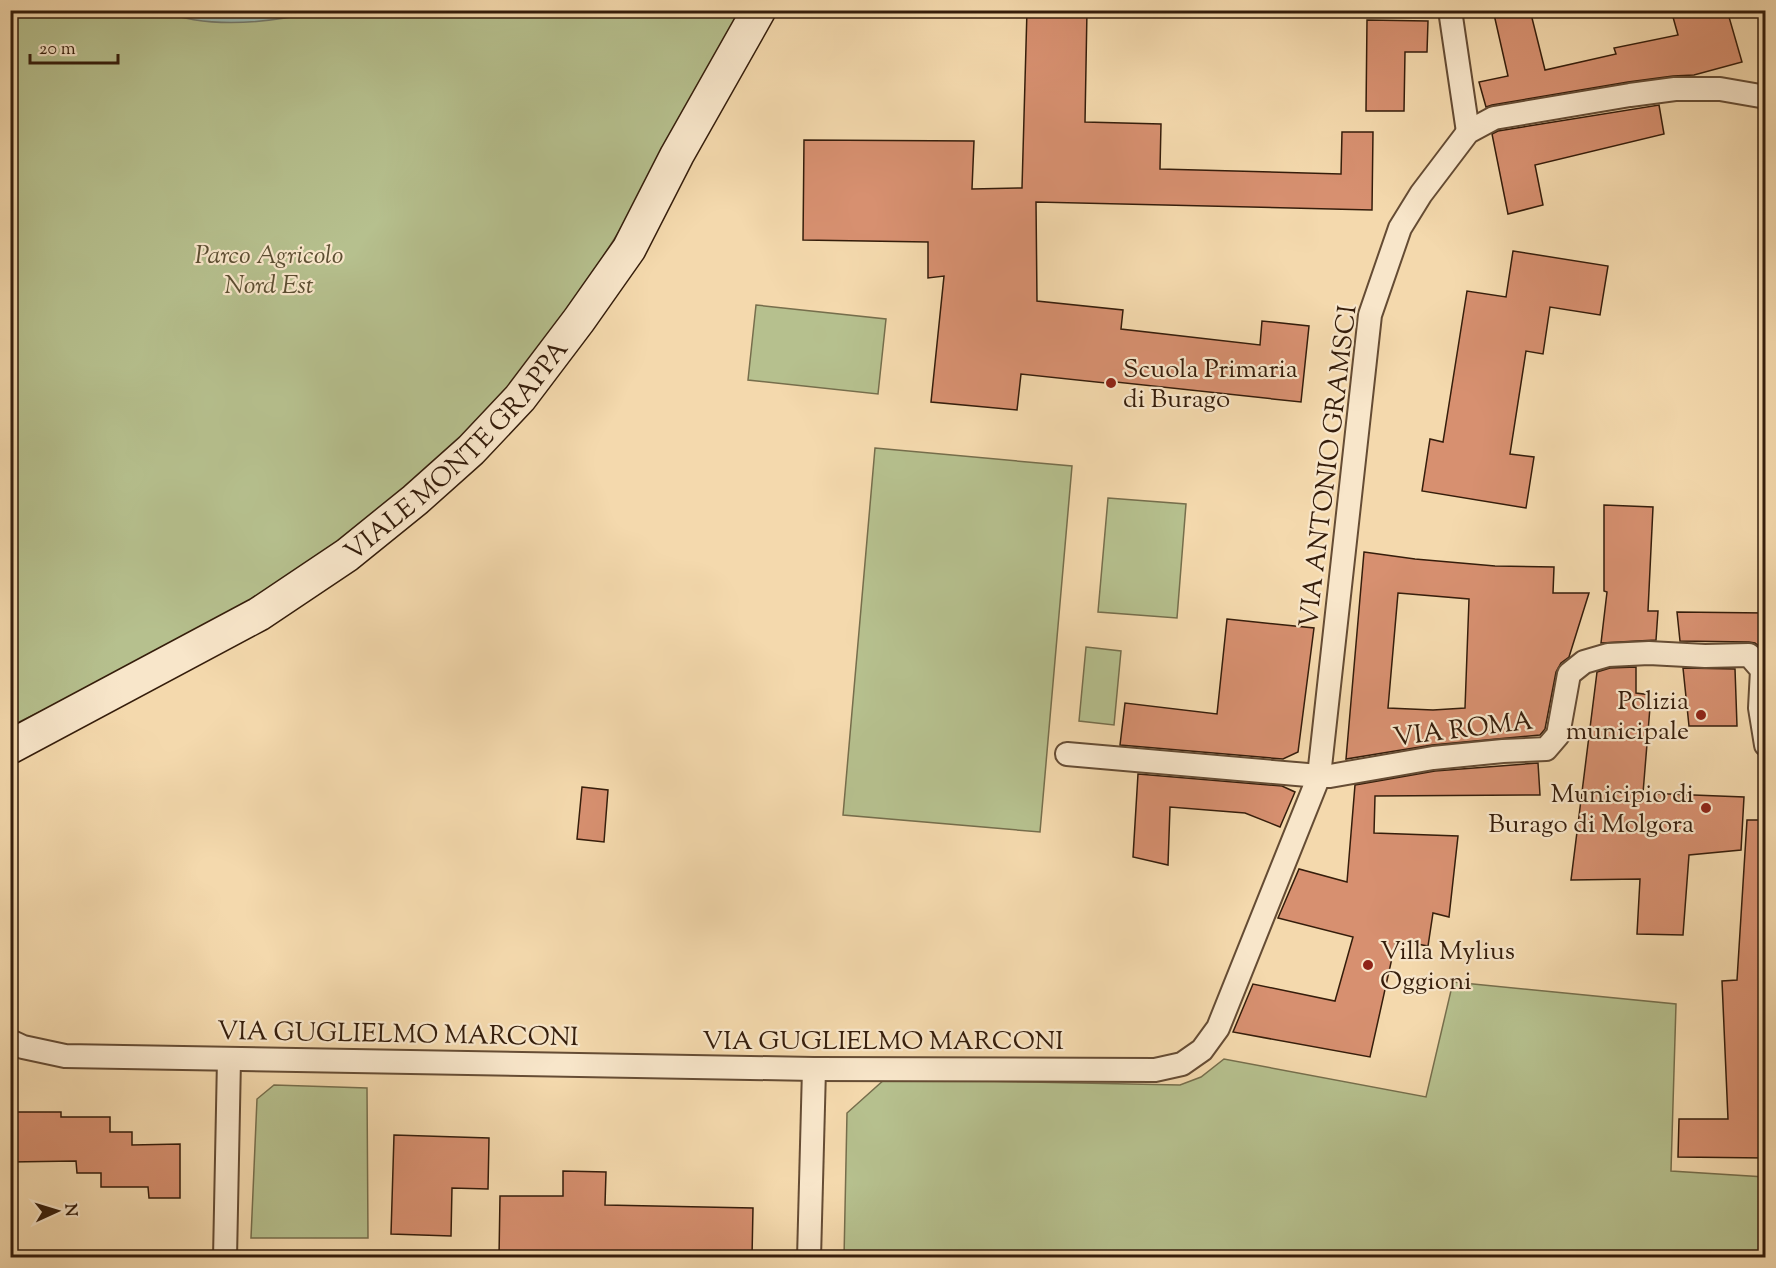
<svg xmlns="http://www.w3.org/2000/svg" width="1776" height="1268" font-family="'Sorts Mill Goudy',serif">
	<rect width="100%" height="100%" fill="#f4d9ad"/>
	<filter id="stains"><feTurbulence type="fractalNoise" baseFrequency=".00333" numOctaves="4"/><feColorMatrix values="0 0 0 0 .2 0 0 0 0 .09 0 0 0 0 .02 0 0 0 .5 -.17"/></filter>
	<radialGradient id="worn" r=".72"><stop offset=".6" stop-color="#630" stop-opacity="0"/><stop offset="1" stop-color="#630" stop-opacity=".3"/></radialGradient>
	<g fill="#b6c08e" stroke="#766e4c" stroke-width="1.5">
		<path d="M 11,11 L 743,11 L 654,177 L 561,322 L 469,436 L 384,515 L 275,587 L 84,690 L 11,726 Z"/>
		<path d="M 756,305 L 886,319 L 878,394 L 748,380 Z"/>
		<path d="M 875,448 L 1072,466 L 1040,832 L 843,815 Z"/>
		<path d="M 1108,498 L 1186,504 L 1177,618 L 1098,612 Z"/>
		<path d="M 1086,647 L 1121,651 L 1114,725 L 1079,721 Z"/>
		<path d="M 1453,982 L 1676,1004 L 1671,1171 L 1765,1177 L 1765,1257 L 844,1258 L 847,1113 L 885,1079 L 1180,1085 L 1201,1077 L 1224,1059 L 1426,1097 Z"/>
		<path d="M 274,1085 L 367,1088 L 368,1238 L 251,1238 L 257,1099 Z"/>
	</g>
	<path fill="#9cb9b0" stroke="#737b6e" stroke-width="1.5" d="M 161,11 L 320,11 C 269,23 211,30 161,11 Z"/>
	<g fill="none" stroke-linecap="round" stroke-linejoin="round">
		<path stroke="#686b5e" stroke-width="1.5" d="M 178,10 C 215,19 253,17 290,10"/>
	</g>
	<g fill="#d79070" stroke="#351d0b" stroke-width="1.5" fill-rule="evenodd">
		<path d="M 1027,10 L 1087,10 L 1085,122 L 1161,124 L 1160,169 L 1341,174 L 1342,132 L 1373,132 L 1372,210 L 1036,202 L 1037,301 L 1123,310 L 1121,329 L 1260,345 L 1262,321 L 1309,326 L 1301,402 L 1116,382 L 1115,384 L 1021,374 L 1017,410 L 931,402 L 944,276 L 928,278 L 928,242 L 803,240 L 804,140 L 974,141 L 972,189 L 1022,188 Z"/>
		<path d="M 1493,10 L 1530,10 L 1545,70 L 1616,54 L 1614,48 L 1678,35 L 1671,10 L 1727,10 L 1742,62 L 1694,75 L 1673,76 L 1628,82 L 1492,105 L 1486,107 L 1479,82 L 1508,76 Z"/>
		<path d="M 1367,20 L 1428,21 L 1427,52 L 1405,52 L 1404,111 L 1366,111 Z"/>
		<path d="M 1659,105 L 1664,134 L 1535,165 L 1543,205 L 1508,214 L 1492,134 L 1498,131 Z"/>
		<path d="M 1513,251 L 1608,266 L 1600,315 L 1550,307 L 1543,354 L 1526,351 L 1510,454 L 1534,457 L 1526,508 L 1422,491 L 1430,439 L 1443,442 L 1467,291 L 1506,297 Z"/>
		<path d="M 1604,505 L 1653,507 L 1648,611 L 1658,611 L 1656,640 L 1601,643 L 1607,592 L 1604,591 Z"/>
		<path d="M 1364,552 L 1415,559 L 1495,566 L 1554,567 L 1553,593 L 1589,593 L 1569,657 L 1561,663 L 1556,672 L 1545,729 L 1540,735 L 1432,745 L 1346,759 ZM 1398,593 L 1469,599 L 1465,708 L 1433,710 L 1388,708 Z"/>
		<path d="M 1677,612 L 1766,613 L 1766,648 L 1761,648 L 1755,643 L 1749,642 L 1680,641 Z"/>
		<path d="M 1227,619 L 1314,628 L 1298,752 L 1283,759 L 1120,745 L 1125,703 L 1217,714 Z"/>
		<path d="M 1636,667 L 1636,693 L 1651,695 L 1643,793 L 1744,797 L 1741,850 L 1689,855 L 1683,935 L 1637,934 L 1640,879 L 1571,880 L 1597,672 L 1610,668 Z"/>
		<path d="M 1683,668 L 1735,669 L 1737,726 L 1689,726 Z"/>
		<path d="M 1538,763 L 1540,795 L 1375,796 L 1374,833 L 1458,836 L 1449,917 L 1433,913 L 1428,946 L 1396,940 L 1370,1057 L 1233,1032 L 1253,984 L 1335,1001 L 1353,937 L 1278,918 L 1299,869 L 1347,882 L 1355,785 L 1435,771 Z"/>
		<path d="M 1138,774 L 1282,786 L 1295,792 L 1280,827 L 1245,813 L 1170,807 L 1168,865 L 1133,857 Z"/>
		<path d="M 582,787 L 608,790 L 604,842 L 577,839 Z"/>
		<path d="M 1747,820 L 1766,820 L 1766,1158 L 1678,1157 L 1679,1119 L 1728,1119 L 1722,981 L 1737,980 Z"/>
		<path d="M 10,1112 L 61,1112 L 61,1117 L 110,1117 L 110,1132 L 132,1132 L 132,1145 L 180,1144 L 180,1198 L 149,1198 L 148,1187 L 101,1187 L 101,1173 L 77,1173 L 76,1161 L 10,1162 Z"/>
		<path d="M 394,1135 L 489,1138 L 488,1189 L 452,1188 L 451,1236 L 391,1234 Z"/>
		<path d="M 563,1171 L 606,1172 L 605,1205 L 753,1208 L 752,1257 L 604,1254 L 604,1257 L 499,1257 L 500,1196 L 563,1196 Z"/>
	</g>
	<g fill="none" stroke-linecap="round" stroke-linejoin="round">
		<g stroke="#654c34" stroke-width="26">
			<g id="street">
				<path d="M 1450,10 L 1468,132"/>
				<path d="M 1067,754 L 1319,776 L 1330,776 L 1433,758 L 1503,751 L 1546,749 L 1558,735 L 1569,674 L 1584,662 L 1608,655 L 1649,653 L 1705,656 L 1749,655 L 1762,670 L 1760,708 L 1766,745"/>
				<path d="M 10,1041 L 23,1047 L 65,1056 L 814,1069 L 1155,1070 L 1182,1064 L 1202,1050 L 1218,1028 L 1319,776 L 1370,315 L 1400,228 L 1421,194 L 1468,132 L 1494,118 L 1630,95 L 1675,89 L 1720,89 L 1766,97"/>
				<path d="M 225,1258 L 229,1059"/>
				<path d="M 809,1258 L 814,1069"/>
			</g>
		</g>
		<g stroke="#351d0b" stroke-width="36">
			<g id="secondary">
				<path id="s1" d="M 10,747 L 259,614 L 347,555 L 415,500 L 471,450 L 520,398 L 579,320 L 629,249 L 677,155 L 759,10"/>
			</g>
		</g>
		<use href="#street" stroke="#f8e6ca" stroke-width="22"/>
		<use href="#secondary" stroke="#f8e6ca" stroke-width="33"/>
	</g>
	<g fill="#8f2418" stroke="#f8e6ca" stroke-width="2">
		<circle cx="1111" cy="383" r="6"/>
		<circle cx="1701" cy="715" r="6"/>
		<circle cx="1706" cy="808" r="6"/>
		<circle cx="1368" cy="965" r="6"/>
	</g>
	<g text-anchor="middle" stroke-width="4.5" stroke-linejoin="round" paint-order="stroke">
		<g font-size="26" font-style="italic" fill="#5c4e32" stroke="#f8e6ca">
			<text x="269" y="263">Parco Agricolo<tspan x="269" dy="30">Nord Est</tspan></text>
		</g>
		<g font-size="26" fill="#351d0b" stroke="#f8e6ca" text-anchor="start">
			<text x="1123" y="377">Scuola Primaria<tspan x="1123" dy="30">di Burago</tspan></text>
			<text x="1689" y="709" text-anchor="end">Polizia<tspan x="1689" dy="30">municipale</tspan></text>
			<text x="1694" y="802" text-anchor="end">Municipio di<tspan x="1694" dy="30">Burago di Molgora</tspan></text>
			<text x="1380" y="959">Villa Mylius<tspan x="1380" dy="30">Oggioni</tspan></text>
		</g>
		<g font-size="26" fill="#351d0b" stroke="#f8e6ca">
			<text dy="9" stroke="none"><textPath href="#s1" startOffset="540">VIALE MONTE GRAPPA</textPath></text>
			<text transform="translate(1327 466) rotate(-83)" y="9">VIA ANTONIO GRAMSCI</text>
			<text transform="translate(1463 728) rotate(-7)" y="9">VIA ROMA</text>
			<text transform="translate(398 1033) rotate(1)" y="9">VIA GUGLIELMO MARCONI</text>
			<text x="883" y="1049">VIA GUGLIELMO MARCONI</text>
		</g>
	</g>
	<rect width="1776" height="1268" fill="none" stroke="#f4d9ad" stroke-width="36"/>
	<rect x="12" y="12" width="1752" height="1244" fill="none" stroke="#351d0b" stroke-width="3"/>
	<rect x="18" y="18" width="1740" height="1232" fill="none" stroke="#351d0b" stroke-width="1.5"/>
	<g transform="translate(57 1211) rotate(86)" stroke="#f8e6ca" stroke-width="4.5" paint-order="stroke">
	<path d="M0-4.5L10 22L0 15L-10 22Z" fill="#351d0b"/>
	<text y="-9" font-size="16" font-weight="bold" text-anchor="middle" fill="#351d0b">N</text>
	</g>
	<path d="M30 54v9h88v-9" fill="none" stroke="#351d0b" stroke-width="3"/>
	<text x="39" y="54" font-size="18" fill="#351d0b" stroke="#f8e6ca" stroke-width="4.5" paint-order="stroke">20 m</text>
	<rect width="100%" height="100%" filter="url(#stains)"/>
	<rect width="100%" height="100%" fill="url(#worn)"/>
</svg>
